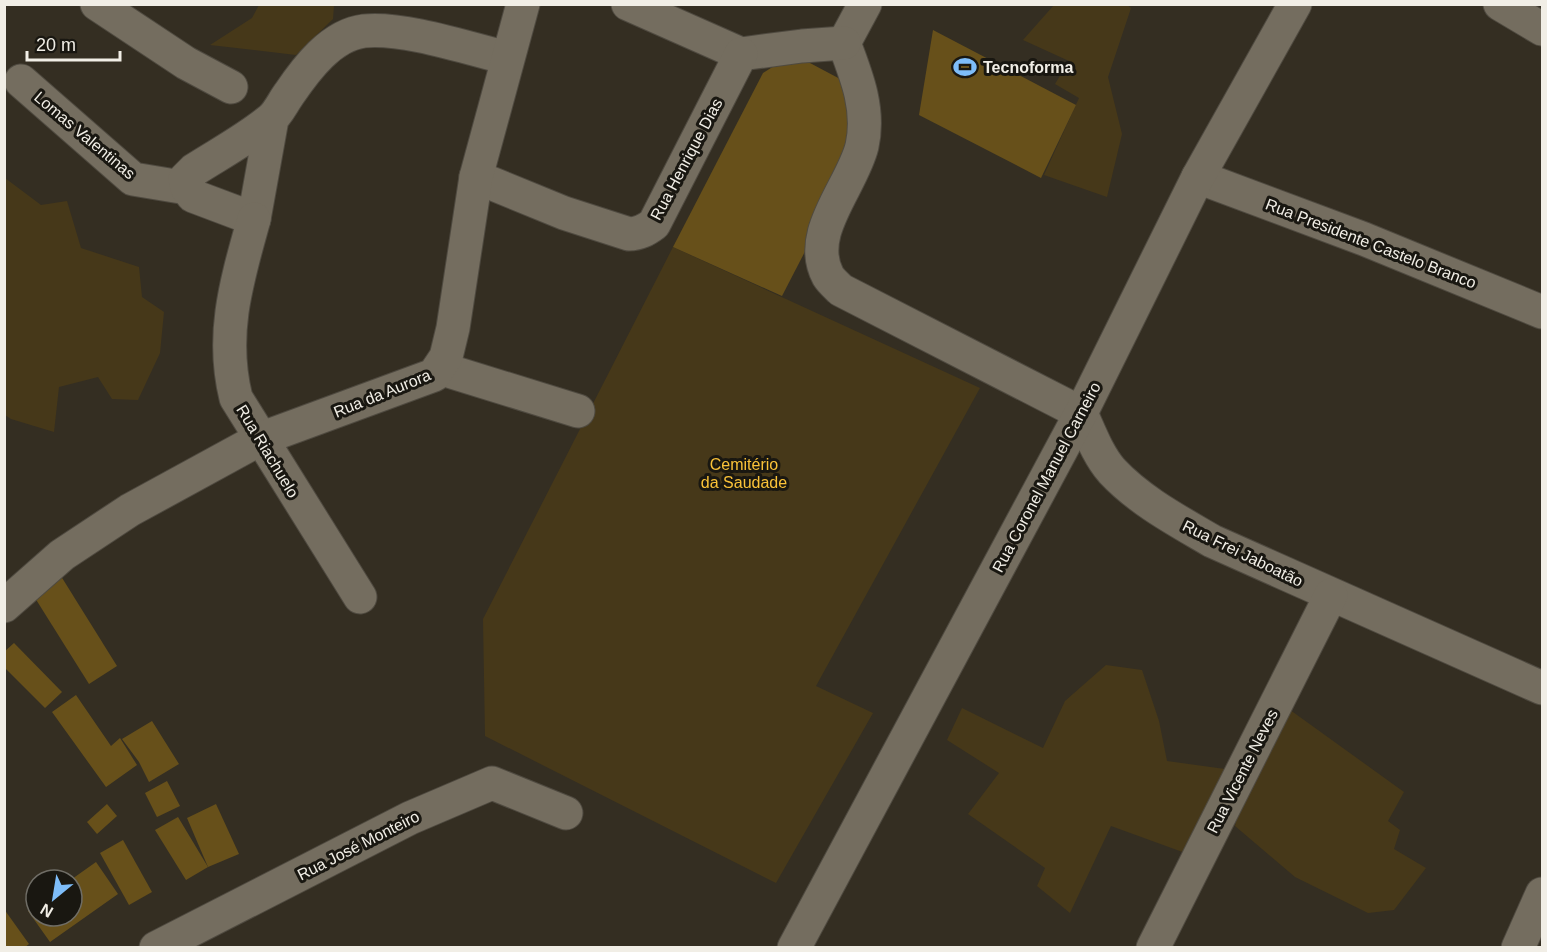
<svg xmlns="http://www.w3.org/2000/svg" width="1547" height="952" font-family="Arial,sans-serif">
	<rect width="100%" height="100%" fill="#342e22"/>
	<g fill="#463819">
		<path d="M 1126,4 L 1131,8 L 1108,77 L 1122,134 L 1107,197 L 1044,175 L 1079,98 L 1055,84 L 1069,61 L 1023,40 L 1054,5 Z"/>
		<path d="M 259,5 L 334,5 L 333,19 L 296,55 L 210,45 L 252,18 Z"/>
		<path d="M 5,178 L 41,205 L 67,201 L 81,248 L 139,267 L 142,297 L 164,312 L 160,353 L 138,400 L 112,399 L 98,377 L 59,387 L 54,432 L 11,419 L 5,415 Z"/>
		<path d="M 673,247 L 980,388 L 816,686 L 873,713 L 776,883 L 485,736 L 483,619 Z"/>
		<path d="M 1106,665 L 1142,670 L 1159,721 L 1167,761 L 1225,769 L 1188,854 L 1111,826 L 1070,913 L 1037,886 L 1045,868 L 968,814 L 999,773 L 947,740 L 962,708 L 1043,748 L 1065,701 Z"/>
		<path d="M 1286,707 L 1404,792 L 1388,821 L 1400,830 L 1394,849 L 1426,868 L 1394,910 L 1368,913 L 1295,877 L 1235,826 L 1242,795 Z"/>
	</g>
	<g fill="#67501a">
		<path d="M 933,30 L 1076,105 L 1041,178 L 919,115 Z"/>
		<path d="M 793,54 L 842,80 L 858,149 L 782,296 L 673,247 L 763,73 Z"/>
		<path d="M 59,573 L 117,666 L 89,684 L 30,590 Z"/>
		<path d="M 14,643 L 62,692 L 45,708 L 4,667 L 4,652 Z"/>
		<path d="M 76,695 L 111,746 L 120,738 L 137,765 L 106,787 L 52,712 Z"/>
		<path d="M 152,721 L 179,764 L 149,782 L 139,762 L 122,739 Z"/>
		<path d="M 167,781 L 180,806 L 157,817 L 145,793 Z"/>
		<path d="M 107,804 L 117,816 L 97,834 L 87,822 Z"/>
		<path d="M 216,804 L 239,854 L 208,867 L 187,818 Z"/>
		<path d="M 178,817 L 208,867 L 186,880 L 155,830 Z"/>
		<path d="M 123,840 L 152,892 L 129,905 L 100,853 Z"/>
		<path d="M 96,862 L 118,894 L 50,942 L 28,911 L 36,905 L 36,916 L 72,916 L 72,879 Z"/>
		<path d="M 4,909 L 29,944 L 24,948 L 4,948 Z"/>
	</g>
	<g fill="none" stroke-linecap="round" stroke-linejoin="round">
		<g stroke="#4f4a40" stroke-width="35">
			<g id="minor">
				<path d="M 97,4 L 186,63 L 231,87"/>
				<path d="M 628,4 L 741,54"/>
				<path d="M 865,4 L 844,43 C 857,77 870,110 862,146 C 852,187 805,233 828,276 C 831,281 837,286 841,290 L 1081,413 C 1090,433 1098,455 1112,471 C 1140,501 1178,521 1212,541 L 1542,688"/>
				<path d="M 1500,4 L 1542,29"/>
				<path d="M 741,54 L 802,46 L 844,43"/>
				<path d="M 21,81 L 133,179 L 187,188"/>
				<path d="M 272,119 L 254,219 L 193,196 L 187,188 L 185,179 L 194,170 C 219,154 247,139 270,120 C 278,114 283,102 289,94 C 306,69 331,35 364,31 C 404,27 467,48 507,58"/>
				<path d="M 476,177 L 564,213 L 629,234 C 639,234 646,230 654,224 L 741,54"/>
				<path d="M 1198,177 L 1364,239 L 1542,312"/>
				<path d="M 254,219 C 237,280 220,334 236,398 L 360,597"/>
				<path d="M 439,368 L 578,411"/>
				<path d="M 4,606 L 62,555 L 130,510 L 260,439 L 434,375 L 446,357 L 453,328 L 476,177 L 523,4"/>
				<path d="M 156,948 L 410,818 L 492,783 L 566,813"/>
				<path d="M 794,948 L 1081,413 L 1198,177 L 1295,4"/>
				<path d="M 1153,948 L 1331,595"/>
				<path d="M 1518,948 L 1542,894"/>
			</g>
		</g>
		<use href="#minor" stroke="#746d5f" stroke-width="33"/>
	</g>
	<defs>
		<g id="stadium-bare" transform="scale(1.8)"><path d="M0-5a6.5 5 0 1 0 0 10a6.5 5 0 1 0 0-10ZM-3.5-1.8h7v3.6h-7Z" fill="#7ebdf9" stroke="#191711" stroke-width="2.5" paint-order="stroke"/></g>
	</defs>
	<g fill-rule="evenodd">
		<use href="#stadium-bare" x="965" y="67"/>
	</g>
	<g text-anchor="middle" stroke-width="6" stroke-linejoin="round" paint-order="stroke">
		<g font-size="16" font-weight="bold" fill="#f1eee6" stroke="#191711" text-anchor="start">
			<text x="983" y="73">Tecnoforma</text>
		</g>
		<g font-size="16" fill="#f1eee6" stroke="#191711">
			<text transform="translate(85 135) rotate(40)" y="6">Lomas Valentinas</text>
			<text transform="translate(686 159) rotate(-62)" y="6">Rua Henrique Dias</text>
			<text transform="translate(1371 243) rotate(21)" y="6">Rua Presidente Castelo Branco</text>
			<text transform="translate(382 393) rotate(-22)" y="6">Rua da Aurora</text>
			<text transform="translate(268 451) rotate(59)" y="6">Rua Riachuelo</text>
			<text transform="translate(1046 477) rotate(-62)" y="6">Rua Coronel Manuel Carneiro</text>
			<text transform="translate(1243 553) rotate(26)" y="6">Rua Frei Jaboatão</text>
			<text transform="translate(1242 771) rotate(-63)" y="6">Rua Vicente Neves</text>
			<text transform="translate(358 845) rotate(-27)" y="6">Rua José Monteiro</text>
		</g>
		<g font-size="16" fill="#fac238" stroke="#191711">
			<text x="744" y="470">Cemitério<tspan x="744" dy="18">da Saudade</tspan></text>
		</g>
	</g>
	<rect width="1547" height="952" fill="none" stroke="#f1eee6" stroke-width="12"/>
	<g transform="translate(54 898) rotate(210)"><circle r="28" fill="#191711" stroke="#6f6d66" stroke-width="1.5"/>
	<path d="M0-4.5L10 22L0 15L-10 22Z" fill="#7ebdf9"/>
	<text y="-9" font-size="16" font-weight="bold" text-anchor="middle" fill="#f1eee6">N</text>
	</g>
	<path d="M27 51v9h93v-9" fill="none" stroke="#f1eee6" stroke-width="3"/>
	<text x="36" y="51" font-size="18" fill="#f1eee6" stroke="#191711" stroke-width="4.5" paint-order="stroke">20 m</text>
</svg>
